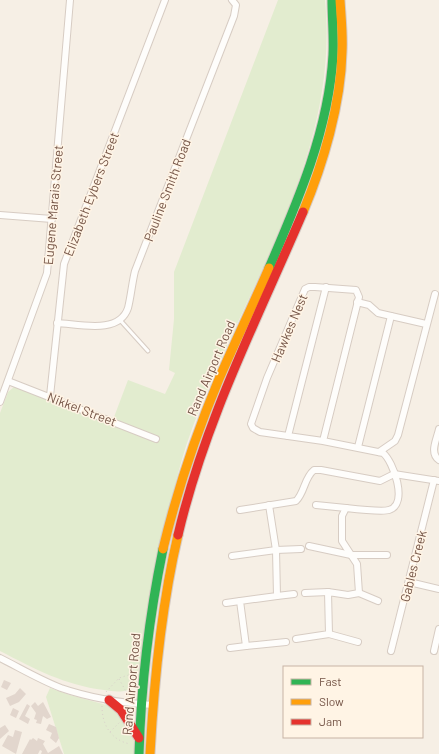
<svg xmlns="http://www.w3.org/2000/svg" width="439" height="754" font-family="Barlow,sans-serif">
	<rect width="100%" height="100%" fill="#f6efe5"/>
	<g fill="#e2eccf">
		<path d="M 278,0 L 325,0 C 341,162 236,299 186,446 C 174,483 167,523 159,562 C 152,603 143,644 136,686 C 126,693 116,692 104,690 C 64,685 35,669 0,651 L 0,413 L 8,392 L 14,387 L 111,425 L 128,380 L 165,394 L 175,373 L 169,370 L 174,319 L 174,272 Z"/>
		<path d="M 50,688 L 70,695 L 110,706 L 118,712 L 135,739 L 135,754 L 64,754 L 46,697 Z"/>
	</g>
	<g fill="#e2d6cd">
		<path d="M 4,680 L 11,683 L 7,690 L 1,687 Z"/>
		<path d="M 20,688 L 26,694 L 19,702 L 10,706 L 6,698 L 15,694 Z"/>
		<path d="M 35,702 L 38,706 L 43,702 L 51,717 L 47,719 L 43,716 L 41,724 L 36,723 L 37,720 L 34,719 L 36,713 L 31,706 Z"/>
		<path d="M 27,704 L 30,706 L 25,716 L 30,719 L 28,724 L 19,719 Z"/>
		<path d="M 13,708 L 19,711 L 16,718 L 10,715 Z"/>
		<path d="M 49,724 L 56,727 L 59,738 L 56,743 L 50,738 L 52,733 L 46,730 Z"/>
		<path d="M 5,725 L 9,731 L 0,739 L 0,728 Z"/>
		<path d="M 15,730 L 22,732 L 16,754 L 2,746 L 8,735 L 13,737 Z"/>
		<path d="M 33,738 L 37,741 L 38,738 L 45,741 L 43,744 L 48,753 L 59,746 L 63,754 L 41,754 L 42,751 L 40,750 L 38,754 L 22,754 L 30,739 L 31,740 Z"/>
	</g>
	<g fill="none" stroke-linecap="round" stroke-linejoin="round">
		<g stroke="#d7ccc3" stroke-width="5">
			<path id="lane" d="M 120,320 L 148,351"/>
		</g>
		<g stroke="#d7ccc3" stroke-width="8">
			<g id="street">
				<path d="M 0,215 L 52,219"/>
				<path d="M 357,302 L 369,305 L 378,313 L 426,324"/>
				<path d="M 57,323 C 79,324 119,335 128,308 C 131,296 132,283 135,271 L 234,16 L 236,5 L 232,0"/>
				<path d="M 8,381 L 156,439"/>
				<path d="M 50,396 L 64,264 L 165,0"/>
				<path d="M 0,402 L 47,273 L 70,0"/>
				<path d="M 439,429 C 437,439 429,453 439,460"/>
				<path d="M 288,436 L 326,287"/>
				<path d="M 358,447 L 391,316"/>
				<path d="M 379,452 L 395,441 L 398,435 L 435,294"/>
				<path d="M 394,474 L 439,481"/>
				<path d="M 269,505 L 276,550 L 277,596 L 240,601 L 246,646 L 286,642"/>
				<path d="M 316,505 L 346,508"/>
				<path d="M 240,510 L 296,501 C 305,492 304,478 314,470 L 321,470 L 380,481 L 394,474"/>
				<path d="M 309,546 L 351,555 L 387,555"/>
				<path d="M 232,556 L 276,550 L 301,549"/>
				<path d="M 409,582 L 439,589"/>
				<path d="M 305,593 L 328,592"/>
				<path d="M 359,593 L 378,601"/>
				<path d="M 277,596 L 294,594"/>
				<path d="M 226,603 L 240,601"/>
				<path d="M 329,634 L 358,642"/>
				<path d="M 296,639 L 329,634 L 328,592 L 348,595 L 359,593 L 357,564 L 342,541 L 342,516 L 346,508 C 355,509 382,512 389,510 C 409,504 393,461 383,453 L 323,441 L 260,432 L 253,428 L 251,424 L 267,378 L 305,289 L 309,287 L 315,287 L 356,290 L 359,297 L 323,441"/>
				<path d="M 230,648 L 246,646"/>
				<path d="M 391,651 L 434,480"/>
				<path d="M 434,651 L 439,629"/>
				<path d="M 0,658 C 20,668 40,680 61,688 C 90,698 122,703 153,705"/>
			</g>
		</g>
		<g stroke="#d5cac3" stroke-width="11">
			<g id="fast">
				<path d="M 269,268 C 298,201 329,129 333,55 C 334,37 332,18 332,0"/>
				<path d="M 139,754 C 141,685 149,617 163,549"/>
			</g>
		</g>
		<g stroke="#d5cac3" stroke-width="11">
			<g id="slow">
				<path d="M 303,212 C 323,164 341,104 342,52 C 343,35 341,17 340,0"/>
				<path d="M 163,549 C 177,491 196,434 219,379 C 235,342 253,305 269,268"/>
				<path d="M 150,754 C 154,680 161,607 178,535"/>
			</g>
		</g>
		<g stroke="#d5cac3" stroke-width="11">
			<g id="jam">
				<path d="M 178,535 C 205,420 257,320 303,212"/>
				<path d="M 109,700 L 121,710 L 139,738"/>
			</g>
		</g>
		<g stroke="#d9cfca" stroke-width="1" stroke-dasharray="1 3" stroke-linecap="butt">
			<path d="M 119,679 L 128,695"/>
			<path d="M 106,692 L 119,678 L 135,673"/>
			<path d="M 128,696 L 134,693"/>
			<path d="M 102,706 C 102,725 111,740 130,744"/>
			<path d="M 110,732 L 120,722"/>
		</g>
		<use href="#lane" stroke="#fefdfb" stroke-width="3"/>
		<use href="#street" stroke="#fefdfb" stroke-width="6"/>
		<use href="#fast" stroke="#30b455" stroke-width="9"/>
		<use href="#slow" stroke="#ff9f0a" stroke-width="9"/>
		<use href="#jam" stroke="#e5322d" stroke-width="9"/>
	</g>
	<g text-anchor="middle" stroke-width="3" stroke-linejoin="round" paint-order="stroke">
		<g font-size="13" fill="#745446" stroke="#fff4e5">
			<text transform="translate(167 190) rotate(-69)" y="5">Pauline Smith Road</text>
			<text transform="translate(91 194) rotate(-69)" y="5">Elizabeth Eybers Street</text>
			<text transform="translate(53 205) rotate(-85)" y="5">Eugene Marais Street</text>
			<text transform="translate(289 328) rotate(-67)" y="5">Hawkes Nest</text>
			<text transform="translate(211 368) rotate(-67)" y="5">Rand Airport Road</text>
			<text transform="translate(82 409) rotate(21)" y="5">Nikkel Street</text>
			<text transform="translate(413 566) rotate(-76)" y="5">Gables Creek</text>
			<text transform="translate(131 684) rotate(-85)" y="5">Rand Airport Road</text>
		</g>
	</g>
	<rect x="283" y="666" width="140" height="72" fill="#fff4e5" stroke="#c7b4a5"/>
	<rect x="291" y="679" width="20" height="6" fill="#30b455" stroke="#c7b4a5"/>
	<text x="319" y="686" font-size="12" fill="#745446">Fast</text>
	<rect x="291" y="699" width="20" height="6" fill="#ff9f0a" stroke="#c7b4a5"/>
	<text x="319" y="706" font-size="12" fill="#745446">Slow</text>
	<rect x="291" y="719" width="20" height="6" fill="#e5322d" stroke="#c7b4a5"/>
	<text x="319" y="726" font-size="12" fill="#745446">Jam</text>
</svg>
